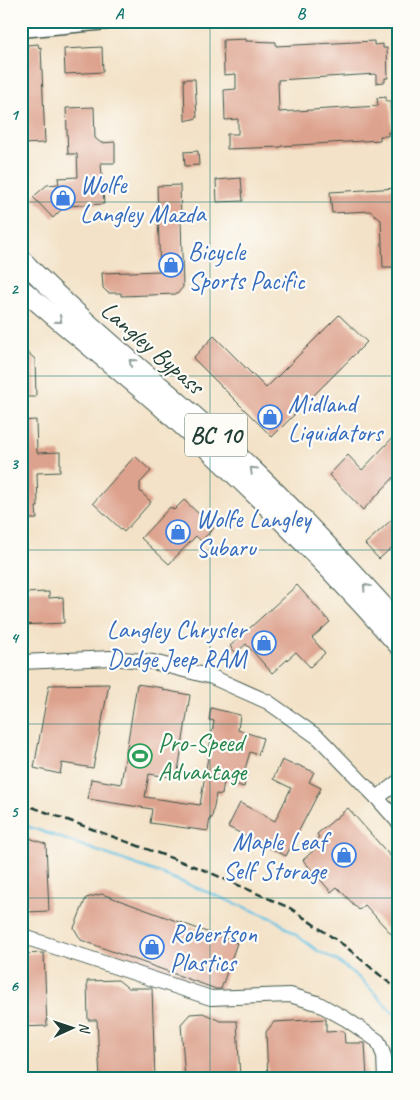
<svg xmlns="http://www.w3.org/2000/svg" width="420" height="1100" font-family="Caveat,sans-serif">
	<rect width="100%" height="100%" fill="#fdfcf7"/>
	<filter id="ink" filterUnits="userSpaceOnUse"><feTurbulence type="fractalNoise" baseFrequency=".02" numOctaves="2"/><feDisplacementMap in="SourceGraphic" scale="10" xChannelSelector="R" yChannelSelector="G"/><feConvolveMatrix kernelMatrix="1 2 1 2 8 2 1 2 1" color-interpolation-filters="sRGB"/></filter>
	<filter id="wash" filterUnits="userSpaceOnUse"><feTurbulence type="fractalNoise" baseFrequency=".0096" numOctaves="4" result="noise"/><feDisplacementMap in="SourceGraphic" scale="20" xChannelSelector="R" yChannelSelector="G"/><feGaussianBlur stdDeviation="1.12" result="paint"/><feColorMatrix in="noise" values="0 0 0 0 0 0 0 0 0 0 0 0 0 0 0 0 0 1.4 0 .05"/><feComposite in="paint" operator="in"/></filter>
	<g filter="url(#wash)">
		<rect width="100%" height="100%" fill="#f3e2c7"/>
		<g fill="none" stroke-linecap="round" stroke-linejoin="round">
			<path stroke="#64c1e2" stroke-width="2.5" d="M 21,824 L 157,872 L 274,919 L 318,951 L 336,960 L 363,981 L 399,1019"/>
		</g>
		<g id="blocks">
			<g fill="#dda28d">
				<path d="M 246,39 L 246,41 L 276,42 L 276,46 L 374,41 L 374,45 L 383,44 L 383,48 L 387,48 L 388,78 L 385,78 L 385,82 L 376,83 L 376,74 L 278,80 L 279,112 L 378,106 L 377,98 L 386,97 L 386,101 L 390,101 L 392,132 L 388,132 L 388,136 L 380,136 L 380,140 L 281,146 L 281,147 L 227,149 L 227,134 L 238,134 L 238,119 L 225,120 L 224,90 L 236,89 L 236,74 L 224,75 L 223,40 Z"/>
				<path d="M 38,44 L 39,48 L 41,47 L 45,143 L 21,144 L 21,49 L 27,48 L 27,45 Z"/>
				<path d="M 102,47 L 103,72 L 65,74 L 64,49 Z"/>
				<path d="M 184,79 L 195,79 L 197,118 L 185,121 Z"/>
				<path d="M 94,107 L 95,138 L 101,143 L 115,142 L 115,163 L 101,163 L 104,204 L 65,206 L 53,218 L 33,197 L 47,185 L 59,184 L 58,178 L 78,177 L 77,154 L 68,154 L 66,108 Z"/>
				<path d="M 198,151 L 199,165 L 185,166 L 184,152 Z"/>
				<path d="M 241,178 L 243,201 L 217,202 L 216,180 Z"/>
				<path d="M 180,185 L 183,287 L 177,294 L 121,296 L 121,293 L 108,293 L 103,288 L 102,273 L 160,271 L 157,186 Z"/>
				<path d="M 399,188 L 399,267 L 383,267 L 381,220 L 370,211 L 332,213 L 330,192 Z"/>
				<path d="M 339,315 L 367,342 L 272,437 L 193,358 L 214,336 L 266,388 Z"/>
				<path d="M 21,347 L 35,359 L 36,397 L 21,397 Z"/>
				<path d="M 36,420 L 37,453 L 60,452 L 60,472 L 37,473 L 38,507 L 36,507 L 37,519 L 21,519 L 21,421 Z"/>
				<path d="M 399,431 L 399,472 L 363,510 L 329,475 L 348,455 L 362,470 Z"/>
				<path d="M 135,456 L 151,471 L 140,483 L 140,491 L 151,502 L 124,532 L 93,503 Z"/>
				<path d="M 184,500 L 214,528 L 201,541 L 196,536 L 169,564 L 141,538 L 170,507 L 174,510 Z"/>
				<path d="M 399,513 L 399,541 L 379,559 L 365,544 Z"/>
				<path d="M 297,585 L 330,622 L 312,638 L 325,653 L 310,667 L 296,652 L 272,673 L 246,644 L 236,653 L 230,646 Z"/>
				<path d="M 49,592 L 49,598 L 63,597 L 64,623 L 21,625 L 21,593 Z"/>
				<path d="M 109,684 L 93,768 L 62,763 L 60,774 L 34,768 L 49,685 Z"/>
				<path d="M 137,684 L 163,688 L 163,690 L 190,695 L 177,778 L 149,774 L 145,797 L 200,805 L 214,721 L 209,720 L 211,708 L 240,715 L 238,730 L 263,738 L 258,755 L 250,752 L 245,769 L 248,771 L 244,787 L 224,781 L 222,795 L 216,794 L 212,818 L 210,818 L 208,831 L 150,823 L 152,809 L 88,799 L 91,779 L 121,784 Z"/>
				<path d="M 282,760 L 293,765 L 298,765 L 314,772 L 309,782 L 321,788 L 286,856 L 228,827 L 240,803 L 275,821 L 291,788 L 273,779 Z"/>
				<path d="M 348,808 L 399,866 L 399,934 L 395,938 L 365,905 L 359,910 L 337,887 L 331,892 L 303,860 L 315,849 L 311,844 L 319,837 L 317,834 Z"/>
				<path d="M 21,835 L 46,844 L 49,911 L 27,912 L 27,905 L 21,905 Z"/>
				<path d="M 102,894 L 237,943 L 221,989 L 216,989 L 81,940 L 74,928 L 86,898 Z"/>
				<path d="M 44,953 L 47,1026 L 21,1027 L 21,954 Z"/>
				<path d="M 118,980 L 128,988 L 152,988 L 155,1079 L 100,1079 L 97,1020 L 88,1020 L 87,981 Z"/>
				<path d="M 203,1013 L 220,1021 L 237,1021 L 240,1079 L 185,1079 L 181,1024 L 190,1014 Z"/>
				<path d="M 326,1019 L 326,1032 L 344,1031 L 345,1043 L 365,1043 L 367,1079 L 268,1079 L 266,1032 L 274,1022 Z"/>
			</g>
		</g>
	</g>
	<g filter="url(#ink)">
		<use href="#blocks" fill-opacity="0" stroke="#3f564a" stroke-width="1"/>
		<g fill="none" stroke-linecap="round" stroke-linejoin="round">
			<g stroke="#3f564a" stroke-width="16">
				<g id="minor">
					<path d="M 21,662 L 112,658 L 153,662 L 212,677 L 268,702 L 319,738 L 377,798 L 399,823"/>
					<path d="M 377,798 L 399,781"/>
					<path d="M 21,936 L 211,998 L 290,995 L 317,1003 L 346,1019 L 378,1041 L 384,1056 L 385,1079"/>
				</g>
			</g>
			<g stroke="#3f564a" stroke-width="19">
				<path id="major" d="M 21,29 L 107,21"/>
			</g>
			<g stroke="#3f564a" stroke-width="21">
				<g id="highway">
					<path d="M 21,259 C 83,323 153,378 219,438 C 283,496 341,559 399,623"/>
					<path d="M 21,288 C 65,327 111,363 155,401 C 241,478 323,559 399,646"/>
				</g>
			</g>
			<use href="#minor" stroke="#fff" stroke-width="14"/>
			<use href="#major" stroke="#fff" stroke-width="16"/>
			<use href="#highway" stroke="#fff" stroke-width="19"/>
			<path stroke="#1f3d34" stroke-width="2.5" stroke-dasharray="8 4" stroke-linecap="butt" d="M 21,803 L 204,870 L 290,908 L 345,946 L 399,991"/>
		</g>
		<defs><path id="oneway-chevron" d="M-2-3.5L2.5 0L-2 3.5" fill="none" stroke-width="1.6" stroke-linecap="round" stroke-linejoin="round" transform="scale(1.25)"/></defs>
		<g stroke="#8f9e9a">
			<use href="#oneway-chevron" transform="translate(59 320) rotate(40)"/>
			<use href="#oneway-chevron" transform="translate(132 362) rotate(-140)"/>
			<use href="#oneway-chevron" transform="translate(253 470) rotate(-136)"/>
			<use href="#oneway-chevron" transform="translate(366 587) rotate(-132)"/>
		</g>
	</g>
	<path fill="none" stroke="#0f766e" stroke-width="1" stroke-opacity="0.55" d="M 210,21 L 210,1079M 21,202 L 399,202M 21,376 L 399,376M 21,550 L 399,550M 21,724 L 399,724M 21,898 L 399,898"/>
	<defs>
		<g id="shop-ring" transform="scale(1.25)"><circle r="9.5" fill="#fdfcf7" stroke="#3f7fe0" stroke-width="1.5"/><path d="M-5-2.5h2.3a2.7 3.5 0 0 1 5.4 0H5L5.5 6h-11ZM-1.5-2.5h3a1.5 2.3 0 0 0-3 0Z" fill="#3f7fe0"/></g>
		<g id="stadium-ring" transform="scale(1.25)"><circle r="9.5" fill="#fdfcf7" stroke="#2e9e5b" stroke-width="1.5"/><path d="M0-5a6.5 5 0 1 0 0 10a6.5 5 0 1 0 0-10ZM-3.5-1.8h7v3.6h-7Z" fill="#2e9e5b"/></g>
	</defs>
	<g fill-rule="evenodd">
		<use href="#shop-ring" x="63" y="198"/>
		<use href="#shop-ring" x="171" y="265"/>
		<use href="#shop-ring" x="270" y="417"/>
		<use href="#shop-ring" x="178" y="532"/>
		<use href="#shop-ring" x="264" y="643"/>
		<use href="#stadium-ring" x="140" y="756"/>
		<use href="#shop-ring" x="344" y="855"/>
		<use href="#shop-ring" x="152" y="947"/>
	</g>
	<g text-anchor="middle" stroke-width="4.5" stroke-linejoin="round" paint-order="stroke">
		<rect fill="#fdfcf7" stroke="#62766e" stroke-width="1" x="185" y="413.5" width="62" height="43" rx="4"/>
		<g font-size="24" font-weight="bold" fill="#1f3d34">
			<text x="216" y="443">BC 10</text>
		</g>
		<g font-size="25" fill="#366cbe" stroke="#fdfcf7" text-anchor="start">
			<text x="80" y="193">Wolfe<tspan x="80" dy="29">Langley Mazda</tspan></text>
			<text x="188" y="260">Bicycle<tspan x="188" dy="29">Sports Pacific</tspan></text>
			<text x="288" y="412">Midland<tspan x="288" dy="29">Liquidators</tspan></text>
			<text x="196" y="527">Wolfe Langley<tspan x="196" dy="29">Subaru</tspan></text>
			<text x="246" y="638" text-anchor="end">Langley Chrysler<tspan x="246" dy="29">Dodge Jeep RAM</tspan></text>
			<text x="326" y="850" text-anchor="end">Maple Leaf<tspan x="326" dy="29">Self Storage</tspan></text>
			<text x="170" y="942">Robertson<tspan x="170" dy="29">Plastics</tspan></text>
		</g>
		<g font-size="25" fill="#1f3d34" stroke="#fdfcf7">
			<text transform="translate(153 347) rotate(41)" y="9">Langley Bypass</text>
		</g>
		<g font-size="25" fill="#27864d" stroke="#fdfcf7" text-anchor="start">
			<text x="158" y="751">Pro-Speed<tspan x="158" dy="29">Advantage</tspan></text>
		</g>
	</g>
	<rect width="420" height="1100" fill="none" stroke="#fdfcf7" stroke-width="55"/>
	<g transform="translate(72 1028) rotate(87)" stroke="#fdfcf7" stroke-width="4" paint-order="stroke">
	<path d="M0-4L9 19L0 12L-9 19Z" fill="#1f3d34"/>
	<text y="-8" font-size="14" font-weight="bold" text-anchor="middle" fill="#1f3d34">N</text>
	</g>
	<rect x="28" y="28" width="364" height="1044" fill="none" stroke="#0f766e" stroke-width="2"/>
	<g font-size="16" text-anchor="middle" font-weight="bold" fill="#0f766e">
		<text x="119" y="19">A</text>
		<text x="301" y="19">B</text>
		<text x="14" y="120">1</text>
		<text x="14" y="294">2</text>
		<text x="14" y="469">3</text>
		<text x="14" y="643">4</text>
		<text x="14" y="817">5</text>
		<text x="14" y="991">6</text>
	</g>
</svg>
